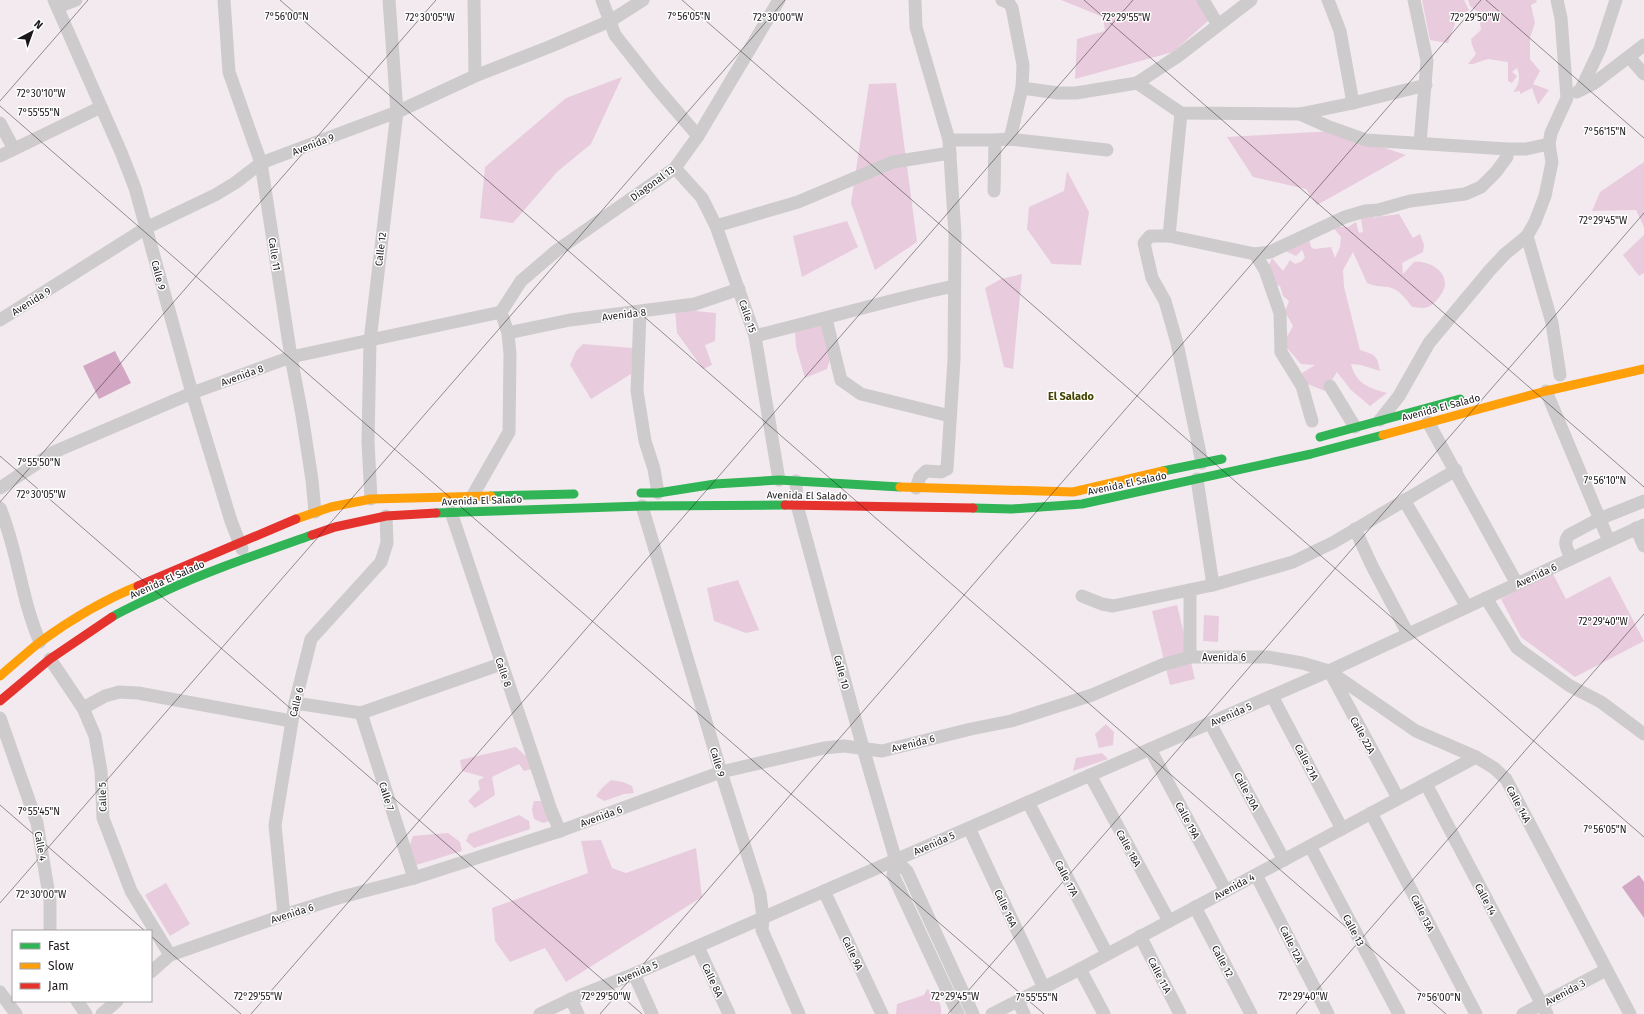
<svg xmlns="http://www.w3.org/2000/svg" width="1644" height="1014" font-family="'Fira Sans',sans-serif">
	<rect width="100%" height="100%" fill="#f2eaef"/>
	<g fill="#e9cbde">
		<path d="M 1061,0 L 1197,0 L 1209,20 L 1173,52 L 1075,79 L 1077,39 L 1105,31 L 1103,17 Z"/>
		<path d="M 1422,0 L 1464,0 L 1469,10 L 1456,21 L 1448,43 L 1430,40 Z"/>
		<path d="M 1468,0 L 1536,0 L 1537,2 L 1531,5 L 1535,23 L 1530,38 L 1530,59 L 1540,71 L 1533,84 L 1549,90 L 1538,105 L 1532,88 L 1520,94 L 1520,91 L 1513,92 C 1519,85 1521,77 1517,68 L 1512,72 L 1517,76 L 1512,83 L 1508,81 L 1508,62 L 1488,59 L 1473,64 L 1468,64 L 1476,54 L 1472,45 L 1471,39 L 1481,30 L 1478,12 L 1470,6 Z"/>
		<path d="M 622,77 L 591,144 L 557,172 L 513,223 L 480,218 L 485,167 L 566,98 Z"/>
		<path d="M 896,83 L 917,242 L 875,270 L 851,203 L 869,84 Z"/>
		<path d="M 1335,131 L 1406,155 L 1317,205 L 1306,189 L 1253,177 L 1227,137 Z"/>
		<path d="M 1644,162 L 1644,227 L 1636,210 L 1592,211 L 1600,192 Z"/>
		<path d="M 1067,171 L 1089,212 L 1081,265 L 1052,264 L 1027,229 L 1029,207 L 1064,191 Z"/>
		<path d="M 1372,212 L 1374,218 C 1383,215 1390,216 1399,214 L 1413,238 L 1420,234 L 1424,245 L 1423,252 L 1402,263 L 1403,274 L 1414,262 C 1433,260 1455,277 1440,296 C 1437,300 1433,305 1428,307 C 1424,309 1417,307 1412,307 C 1406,299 1399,289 1388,287 C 1379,286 1377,287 1367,283 L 1353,252 L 1343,270 L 1344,287 L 1360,350 C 1376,355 1377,355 1380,371 L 1361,365 L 1351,364 C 1356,384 1369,388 1387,393 L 1370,406 L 1351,390 L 1337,372 L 1325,391 L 1305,383 L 1302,373 L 1315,365 L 1301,364 L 1287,348 L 1285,340 L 1293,326 L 1285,312 L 1289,301 L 1283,296 L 1280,286 L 1269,283 L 1269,265 L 1272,258 L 1283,271 L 1290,260 L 1295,264 L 1302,261 L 1305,257 L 1302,250 L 1296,256 L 1283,250 L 1309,239 L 1311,247 L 1314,249 L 1331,247 L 1335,258 L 1340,247 L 1341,237 L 1332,226 L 1348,227 L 1356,222 L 1359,233 L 1363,232 L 1361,218 Z"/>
		<path d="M 847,221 L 858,247 L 802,277 L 793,236 Z"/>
		<path d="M 1644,235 L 1644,273 L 1639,276 L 1623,255 Z"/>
		<path d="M 1022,274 L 1013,369 L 1004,367 L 985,288 L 1001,279 Z"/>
		<path d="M 675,309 L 716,313 L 715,341 L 705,345 L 712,365 L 703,369 L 677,333 Z"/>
		<path d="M 826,324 L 832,352 L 827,369 L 805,378 L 796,347 L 795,331 Z"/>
		<path d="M 583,344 L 633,348 L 631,374 L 591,399 L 570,365 L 576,351 Z"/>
		<path d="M 1552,572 L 1566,599 L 1610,576 L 1644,641 L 1575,677 L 1521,637 L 1501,599 Z"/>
		<path d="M 738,580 L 759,630 L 746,633 L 714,621 L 707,588 Z"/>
		<path d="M 1177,605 L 1195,679 L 1170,685 L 1152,611 Z"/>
		<path d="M 1204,615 L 1219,616 L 1218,642 L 1203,641 Z"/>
		<path d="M 1106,724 L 1114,732 L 1113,745 L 1099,748 L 1095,734 Z"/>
		<path d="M 516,747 L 528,758 L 531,769 L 524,771 L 519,764 L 492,777 L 495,795 L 475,808 L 468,801 L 480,789 L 478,781 L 484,777 L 462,771 L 460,760 Z"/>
		<path d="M 1102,753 L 1108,759 L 1073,771 L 1076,758 Z"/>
		<path d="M 611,780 L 623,782 L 632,786 L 634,793 L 624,794 L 604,801 L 596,796 L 602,788 Z"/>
		<path d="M 534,801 L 544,801 L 550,821 L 543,823 L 534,819 L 532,809 Z"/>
		<path d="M 519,815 L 529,821 L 530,829 L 474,848 L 466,841 L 469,834 Z"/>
		<path d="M 448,833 L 460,842 L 462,851 L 413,866 L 408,850 L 413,836 Z"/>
		<path d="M 601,840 L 612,868 L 626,873 L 696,848 L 702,897 L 566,982 L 545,948 L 510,962 L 495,941 L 492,908 L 588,873 L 581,841 Z"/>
		<path d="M 166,883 L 190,924 L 170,936 L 145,895 Z"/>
		<path d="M 927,989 C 937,996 942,1002 941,1014 L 896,1014 L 897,1004 L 924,995 Z"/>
	</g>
	<g fill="#d3a6c4">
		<path d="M 115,351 L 131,383 L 99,399 L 83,366 Z"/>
		<path d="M 1639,875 L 1644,882 L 1644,918 L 1622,887 Z"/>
	</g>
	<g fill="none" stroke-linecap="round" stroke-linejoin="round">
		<g stroke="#cecbcd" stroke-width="13">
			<path d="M 54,0 L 121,152 L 135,188 L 192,393 L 231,521 L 242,549"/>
			<path d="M 224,0 L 229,72 L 261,163 L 291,357 L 302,415 L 312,480 L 315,512"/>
			<path d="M 474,0 L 475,76"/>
			<path d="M 602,0 L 615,35 L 656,87 L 698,136"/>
			<path d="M 915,0 L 916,27 L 949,140 L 955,234 L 954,360 L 947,469 L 941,472 L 926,471 L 920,477 L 916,488"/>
			<path d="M 1002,0 L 1009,3 L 1012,8 L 1023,65 L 1022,88 L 1010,139"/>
			<path d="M 1203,0 L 1218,25"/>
			<path d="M 1328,0 L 1340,31 L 1353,103"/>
			<path d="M 1414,0 L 1427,61 L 1420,143"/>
			<path d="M 58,7 L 76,0"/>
			<path d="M 1629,57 L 1644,74"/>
			<path d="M 1137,83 L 1178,56 L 1251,0"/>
			<path d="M 1022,88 L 1058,93 L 1076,93 L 1137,83 L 1181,113 L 1300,114 L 1327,126 L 1366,140 L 1507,149 L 1526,149 L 1549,144"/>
			<path d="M 1581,89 L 1600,49 L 1616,0"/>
			<path d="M 1577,92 L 1593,84 L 1644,45"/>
			<path d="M 1300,114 L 1353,103 L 1426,85"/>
			<path d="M 0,123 L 14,149"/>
			<path d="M 949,140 L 995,140 L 1010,139 L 1107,150"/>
			<path d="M 0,156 L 101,107"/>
			<path d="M 675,168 L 702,198 L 716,226 L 755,336 L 779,480"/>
			<path d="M 994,191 L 995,140"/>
			<path d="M 716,226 L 798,202 L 893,162 L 950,153"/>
			<path d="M 1169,236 L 1181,113"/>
			<path d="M 1527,236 L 1552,323 L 1560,375"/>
			<path d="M 1255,254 L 1265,270 L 1280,313 L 1281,352 L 1302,386 L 1312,421"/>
			<path d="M 501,312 L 521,281 L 556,251 L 675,168 L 698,136 L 779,0"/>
			<path d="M 640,312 L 637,391 L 645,441 L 654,469 L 658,493"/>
			<path d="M 826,319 L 841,380 L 861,394 L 950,416"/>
			<path d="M 0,320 L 146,228 L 215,195 L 235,183 L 261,163 L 397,112 L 475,76 L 549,47 L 610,21 L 643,0"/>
			<path d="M 508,333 L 570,320 L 695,304 L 739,289"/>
			<path d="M 755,336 C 821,320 887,300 954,286"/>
			<path d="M 1330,386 L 1355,427"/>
			<path d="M 1546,391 L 1609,541"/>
			<path d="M 1380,420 L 1399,396 L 1429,343 L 1490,270 L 1505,254 L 1527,236 L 1535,222 L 1545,196 L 1552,162 L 1549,144 L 1551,133 L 1567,98 L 1561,18 L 1557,0"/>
			<path d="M 1428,422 L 1517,584"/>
			<path d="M 1202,463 L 1177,343 L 1165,301 L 1152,278 L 1144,243 L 1150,236 L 1169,236 L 1255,254 L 1270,252 L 1345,217 L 1365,211 L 1378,210 L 1410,201 L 1465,194 L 1481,187 L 1496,172 L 1507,157 L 1507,149"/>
			<path d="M 1197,479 L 1213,585"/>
			<path d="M 796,481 L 797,505 L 863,748 L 896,861 L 893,875 L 958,1014"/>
			<path d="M 0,488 L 54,452 L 192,393 L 291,357 L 501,312"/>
			<path d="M 473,495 L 509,432 L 510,355 L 508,333 L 501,312"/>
			<path d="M 371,499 L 368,442 L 370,341 L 397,112 L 389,0"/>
			<path d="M 1404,500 L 1467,607"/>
			<path d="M 642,506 L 721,772 L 760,894 L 763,918 L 762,930 L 799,1014"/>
			<path d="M 0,508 C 18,551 21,599 40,642"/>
			<path d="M 451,512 L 551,810 L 560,831"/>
			<path d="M 1636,528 L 1644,546"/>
			<path d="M 1355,529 L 1372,566 L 1408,634"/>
			<path d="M 1571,558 C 1568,550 1562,543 1569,535 L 1599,519 L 1644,501"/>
			<path d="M 1190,590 L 1190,657"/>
			<path d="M 1082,596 L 1102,604 L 1113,606 L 1213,585 L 1293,562 L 1334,542 L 1456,470"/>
			<path d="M 1486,598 L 1517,648 L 1570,686 L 1601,702 L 1644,734"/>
			<path d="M 50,659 L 83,708 L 95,736 L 101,771 L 103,818 L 131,891 L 170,955"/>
			<path d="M 1331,674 L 1398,798"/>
			<path d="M 1272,696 L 1342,829"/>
			<path d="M 295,703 L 361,713 L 501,664"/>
			<path d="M 83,708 L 105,696 L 119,692 L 138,693 L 291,721"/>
			<path d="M 361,713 L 414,878"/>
			<path d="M 0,718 L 37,823 L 50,901 L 50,931"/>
			<path d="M 1210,723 L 1284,860"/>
			<path d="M 1150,749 L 1226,891"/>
			<path d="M 1090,775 L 1169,921"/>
			<path d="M 1426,784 L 1547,1014"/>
			<path d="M 1028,802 L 1107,954"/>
			<path d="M 1371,813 L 1476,1014"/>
			<path d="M 969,828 L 1044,988"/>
			<path d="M 1310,846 L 1399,1014"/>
			<path d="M 896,861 L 907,871 L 973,1014"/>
			<path d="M 1256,875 L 1328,1014"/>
			<path d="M 824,891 L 882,1014"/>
			<path d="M 1195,907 L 1251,1014"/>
			<path d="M 284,915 L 275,825 L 295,703 L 311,639 L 381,562 L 387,543 L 386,516"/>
			<path d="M 1140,936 L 1180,1014"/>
			<path d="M 698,947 L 729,1014"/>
			<path d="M 1080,969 L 1104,1014"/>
			<path d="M 151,972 L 170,955 L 284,915 L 338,898 L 414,878 L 560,831 L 721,772 L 824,748 L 844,746 L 882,751 L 971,729 L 1011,721 L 1092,695 L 1162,665 L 1190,657 L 1268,657 L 1302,663 L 1329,671 L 1416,731 L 1476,757 L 1494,768 L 1506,779 L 1630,1014"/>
			<path d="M 634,974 L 652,1014"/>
			<path d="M 0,992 L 16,1014"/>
			<path d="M 571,999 L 578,1014"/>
			<path d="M 77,1001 L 86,1014"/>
			<path d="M 1018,1001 L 1024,1014"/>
			<path d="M 102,1014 L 117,1001"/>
			<path d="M 540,1014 L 571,999 L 634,974 L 1329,671 L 1644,525"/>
			<path d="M 992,1014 L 1080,969 L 1476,757"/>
			<path d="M 1523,1014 L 1606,970"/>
		</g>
		<g stroke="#30b455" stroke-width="9">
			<path d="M 1320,437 L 1460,399"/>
			<path d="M 1163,471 L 1222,459"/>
			<path d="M 641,493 L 658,493 L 715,484 L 779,480 L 900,487"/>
			<path d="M 491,496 L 574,494"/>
			<path d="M 973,508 L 1012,509 L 1082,504 L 1311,454 L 1383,435"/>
			<path d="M 436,513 L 642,506 L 785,505"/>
			<path d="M 112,617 C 127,608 144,601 161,593 C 210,570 261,553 312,535"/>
		</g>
		<g stroke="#ff9f0a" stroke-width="9">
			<path d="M 1383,435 L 1546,391 L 1644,369"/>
			<path d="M 900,487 L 1073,492 L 1163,471"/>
			<path d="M 296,519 L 331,507 L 371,499 L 491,496"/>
			<path d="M 0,676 C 13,665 26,653 40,642 C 70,620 104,600 138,586"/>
		</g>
		<g stroke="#e5322d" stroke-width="9">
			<path d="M 785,505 L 973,508"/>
			<path d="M 312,535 L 335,527 L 386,516 L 436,513"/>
			<path d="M 138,586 L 296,519"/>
			<path d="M 0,701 L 50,659 L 112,617"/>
		</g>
	</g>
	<path fill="none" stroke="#1b1619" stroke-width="1" stroke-opacity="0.45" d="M 280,0 L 1446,1014M 682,0 L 1644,837M 1084,0 L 1644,487M 1486,0 L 1644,138M 0,101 L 88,0M 0,106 L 1044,1014M 0,456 L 642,1014M 0,502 L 436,0M 0,805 L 145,931M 0,903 L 785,0M 151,936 L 241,1014M 251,1014 L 1133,0M 600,1014 L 1481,0M 948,1014 L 1644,213M 1296,1014 L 1644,614"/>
	<g text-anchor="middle" stroke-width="3" stroke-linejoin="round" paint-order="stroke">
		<g font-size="10" fill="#1b1619" stroke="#fff">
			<text transform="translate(313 144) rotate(-21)" y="4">Avenida 9</text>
			<text transform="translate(652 183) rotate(-36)" y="4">Diagonal 13</text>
			<text transform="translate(380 249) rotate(-83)" y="4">Calle 12</text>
			<text transform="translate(275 254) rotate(81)" y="4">Calle 11</text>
			<text transform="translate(159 275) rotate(75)" y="4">Calle 9</text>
			<text transform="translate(31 301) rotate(-32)" y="4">Avenida 9</text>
			<text transform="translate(624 314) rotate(-7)" y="4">Avenida 8</text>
			<text transform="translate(748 316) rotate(71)" y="4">Calle 15</text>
			<text transform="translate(242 375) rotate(-20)" y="4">Avenida 8</text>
			<text transform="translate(1441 407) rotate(-15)" y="4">Avenida El Salado</text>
			<text transform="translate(1127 483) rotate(-12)" y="4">Avenida El Salado</text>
			<text transform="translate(807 495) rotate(1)" y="4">Avenida El Salado</text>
			<text transform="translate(482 500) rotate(-2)" y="4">Avenida El Salado</text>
			<text transform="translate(1536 575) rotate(-25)" y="4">Avenida 6</text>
			<text transform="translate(167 579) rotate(-24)" y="4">Avenida El Salado</text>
			<text x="1224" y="661">Avenida 6</text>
			<text transform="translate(504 672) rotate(71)" y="4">Calle 8</text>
			<text transform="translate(842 672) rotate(75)" y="4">Calle 10</text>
			<text transform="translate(296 702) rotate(-76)" y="4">Calle 6</text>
			<text transform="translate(1231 714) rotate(-24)" y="4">Avenida 5</text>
			<text transform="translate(1363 735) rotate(61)" y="4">Calle 22A</text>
			<text transform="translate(913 743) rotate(-14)" y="4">Avenida 6</text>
			<text transform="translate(718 762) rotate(73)" y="4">Calle 9</text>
			<text transform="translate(1307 762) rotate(62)" y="4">Calle 21A</text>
			<text transform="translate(1247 791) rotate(62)" y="4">Calle 20A</text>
			<text transform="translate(387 796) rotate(72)" y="4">Calle 7</text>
			<text transform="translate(102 797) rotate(-92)" y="4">Calle 5</text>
			<text transform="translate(1519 804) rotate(62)" y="4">Calle 14A</text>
			<text transform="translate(601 816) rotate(-20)" y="4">Avenida 6</text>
			<text transform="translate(1188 820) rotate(62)" y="4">Calle 19A</text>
			<text transform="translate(934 843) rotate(-24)" y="4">Avenida 5</text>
			<text transform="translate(41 846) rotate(80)" y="4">Calle 4</text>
			<text transform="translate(1129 848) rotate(61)" y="4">Calle 18A</text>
			<text transform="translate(1067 878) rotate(63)" y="4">Calle 17A</text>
			<text transform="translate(1234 886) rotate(-28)" y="4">Avenida 4</text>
			<text transform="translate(1486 899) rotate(62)" y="4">Calle 14</text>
			<text transform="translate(1006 908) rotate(65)" y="4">Calle 16A</text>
			<text transform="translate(292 913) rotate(-18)" y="4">Avenida 6</text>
			<text transform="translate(1423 913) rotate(63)" y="4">Calle 13A</text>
			<text transform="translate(1354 930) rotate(62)" y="4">Calle 13</text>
			<text transform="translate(1292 944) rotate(63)" y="4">Calle 12A</text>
			<text transform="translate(853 953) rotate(65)" y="4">Calle 9A</text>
			<text transform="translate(1223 961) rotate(62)" y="4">Calle 12</text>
			<text transform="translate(637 972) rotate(-23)" y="4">Avenida 5</text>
			<text transform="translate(1160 975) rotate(63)" y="4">Calle 11A</text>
			<text transform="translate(713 980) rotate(65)" y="4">Calle 8A</text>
			<text transform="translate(1565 992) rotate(-28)" y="4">Avenida 3</text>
		</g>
		<g font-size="11" font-weight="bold" fill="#434200" stroke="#fff">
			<text x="1071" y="400">El Salado</text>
		</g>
	</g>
	<g font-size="10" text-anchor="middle" fill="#1b1619" stroke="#fff" stroke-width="3" stroke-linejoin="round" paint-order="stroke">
		<text x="287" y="20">7°56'00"N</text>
		<text x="689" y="20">7°56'05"N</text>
		<text x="430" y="21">72°30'05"W</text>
		<text x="778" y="21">72°30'00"W</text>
		<text x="1126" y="21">72°29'55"W</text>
		<text x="1475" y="21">72°29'50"W</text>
		<text x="41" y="97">72°30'10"W</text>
		<text x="39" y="116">7°55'55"N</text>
		<text x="1605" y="135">7°56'15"N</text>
		<text x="1603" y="224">72°29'45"W</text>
		<text x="39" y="466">7°55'50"N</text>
		<text x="1605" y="484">7°56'10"N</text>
		<text x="41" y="498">72°30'05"W</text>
		<text x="1603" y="625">72°29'40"W</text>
		<text x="39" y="815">7°55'45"N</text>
		<text x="1605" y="833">7°56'05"N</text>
		<text x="41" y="898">72°30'00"W</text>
		<text x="258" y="1000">72°29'55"W</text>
		<text x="606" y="1000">72°29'50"W</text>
		<text x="955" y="1000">72°29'45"W</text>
		<text x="1303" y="1000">72°29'40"W</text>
		<text x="1037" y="1001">7°55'55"N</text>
		<text x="1439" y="1001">7°56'00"N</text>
	</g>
	<rect x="12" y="930" width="140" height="72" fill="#ffffff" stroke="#a4a2a3"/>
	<rect x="20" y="943" width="20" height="6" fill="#30b455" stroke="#a4a2a3"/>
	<text x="48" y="950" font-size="12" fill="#1b1619">Fast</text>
	<rect x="20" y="963" width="20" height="6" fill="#ff9f0a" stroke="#a4a2a3"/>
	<text x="48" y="970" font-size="12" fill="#1b1619">Slow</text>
	<rect x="20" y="983" width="20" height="6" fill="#e5322d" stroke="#a4a2a3"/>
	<text x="48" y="990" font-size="12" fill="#1b1619">Jam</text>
	<g transform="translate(32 32) rotate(41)" stroke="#ffffff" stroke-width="3" paint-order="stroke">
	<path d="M0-3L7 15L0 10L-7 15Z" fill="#1b1619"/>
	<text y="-6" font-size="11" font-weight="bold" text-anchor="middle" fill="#1b1619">N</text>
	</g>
</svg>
